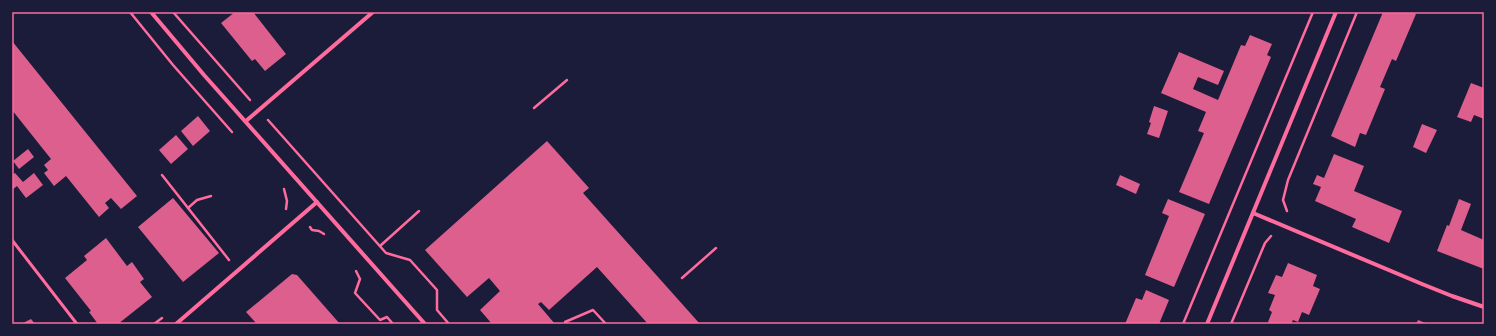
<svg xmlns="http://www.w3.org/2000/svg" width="1496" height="336" font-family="'Roboto Condensed',sans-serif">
	<rect width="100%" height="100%" fill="#1b1b3a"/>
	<g fill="#dd5f8e">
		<path d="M 235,12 L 253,12 L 286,54 L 265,71 L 255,59 L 252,61 L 221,23 Z"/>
		<path d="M 1383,12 L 1411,12 L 1416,14 L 1396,61 L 1392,59 L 1380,87 L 1385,89 L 1366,135 L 1360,133 L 1355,147 L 1331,136 Z"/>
		<path d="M 1250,35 L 1272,44 L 1267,55 L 1271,57 L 1209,204 L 1179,192 L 1204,133 L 1198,131 L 1206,112 L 1161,93 L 1179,52 L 1224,71 L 1218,85 L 1198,77 L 1193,89 L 1218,100 L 1241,45 L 1245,46 Z"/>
		<path d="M 12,41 L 137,196 L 121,209 L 111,198 L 105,203 L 109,208 L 99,217 L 66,176 L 54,186 L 44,173 L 48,170 L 44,165 L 51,159 L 12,110 Z"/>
		<path d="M 1471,83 L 1484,88 L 1484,119 L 1474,115 L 1471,122 L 1457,117 Z"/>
		<path d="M 1154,106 L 1168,111 L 1159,138 L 1147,134 L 1151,123 L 1149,122 Z"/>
		<path d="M 198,116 L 210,131 L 193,146 L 181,131 Z"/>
		<path d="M 1422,124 L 1437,130 L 1426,153 L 1413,147 Z"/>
		<path d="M 176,135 L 188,149 L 171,164 L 159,150 Z"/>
		<path d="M 547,141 L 589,188 L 583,193 L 700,324 L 648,324 L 597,267 L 549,310 L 541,302 L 538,304 L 555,324 L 492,324 L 480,310 L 500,291 L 489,278 L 467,297 L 425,250 Z"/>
		<path d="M 28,149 L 34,157 L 19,169 L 13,161 Z"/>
		<path d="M 1334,154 L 1364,166 L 1354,191 L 1402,211 L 1389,243 L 1352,227 L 1356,219 L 1315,201 L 1321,187 L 1313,184 L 1317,175 L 1324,178 Z"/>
		<path d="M 15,173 L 23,182 L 34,173 L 43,185 L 26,198 L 17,186 L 12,190 L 12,175 Z"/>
		<path d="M 1120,175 L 1140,184 L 1136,194 L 1116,185 Z"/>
		<path d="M 173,198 L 219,253 L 183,282 L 138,227 Z"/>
		<path d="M 1168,199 L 1205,214 L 1174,287 L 1145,275 L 1169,216 L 1162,213 Z"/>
		<path d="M 1459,199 L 1471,204 L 1461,230 L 1484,240 L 1484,269 L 1437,251 L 1447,225 L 1449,226 Z"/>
		<path d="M 106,238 L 127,266 L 132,262 L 144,279 L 140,282 L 152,297 L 118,324 L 98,324 L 89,312 L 91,311 L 65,278 L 87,260 L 84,256 Z"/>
		<path d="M 1288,263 L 1317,275 L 1313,286 L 1320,289 L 1309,315 L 1302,312 L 1298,322 L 1293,320 L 1291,324 L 1272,324 L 1268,322 L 1272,312 L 1269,310 L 1275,295 L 1268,293 L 1276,275 L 1282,277 Z"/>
		<path d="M 292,274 L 297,275 L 340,324 L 257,324 L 246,312 Z"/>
		<path d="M 1146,290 L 1169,300 L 1159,324 L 1125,324 L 1136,298 L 1142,300 Z"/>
		<path d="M 31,319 L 35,324 L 22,324 L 25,322 Z"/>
		<path d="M 1418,320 L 1428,324 L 1416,324 Z"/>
	</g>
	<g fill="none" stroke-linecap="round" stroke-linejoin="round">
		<g stroke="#ff6b9d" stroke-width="2.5">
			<path d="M 130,12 L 173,65 L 232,132"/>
			<path d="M 173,12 L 250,100"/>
			<path d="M 534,108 L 567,80"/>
			<path d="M 268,120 L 386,253 L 410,260 L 437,290 L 437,310 L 449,324"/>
			<path d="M 162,175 L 229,260"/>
			<path d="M 284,189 L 287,201 L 286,209"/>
			<path d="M 188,208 L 197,200 L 211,196"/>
			<path d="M 1287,211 L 1283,200 L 1288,180 L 1357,12"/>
			<path d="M 310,227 L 312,230 L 319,231 L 324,234"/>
			<path d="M 380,246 L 419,211"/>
			<path d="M 356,271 L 360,279 L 355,293 L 380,320 L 387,317 L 393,324"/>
			<path d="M 682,278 L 716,248"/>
			<path d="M 154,324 L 162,318"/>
			<path d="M 567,324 L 565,322 L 593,310 L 606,324"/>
			<path d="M 1183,324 L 1313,12"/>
			<path d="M 1231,324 L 1265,243 L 1271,236"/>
		</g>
		<path stroke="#ff6b9d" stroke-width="3" d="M 12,240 L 77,324"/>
		<g stroke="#ff6b9d" stroke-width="4">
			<path d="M 151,12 L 204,75 L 425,324"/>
			<path d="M 246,121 L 373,12"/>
			<path d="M 1253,213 L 1422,284 L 1452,296 L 1484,307"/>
			<path d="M 176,324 L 317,202"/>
			<path d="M 1207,324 L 1336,12"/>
		</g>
	</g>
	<rect width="1496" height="336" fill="none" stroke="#1b1b3a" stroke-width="26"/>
	<rect x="13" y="13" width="1470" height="310" fill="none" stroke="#ff6b9d" stroke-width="1.5"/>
</svg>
